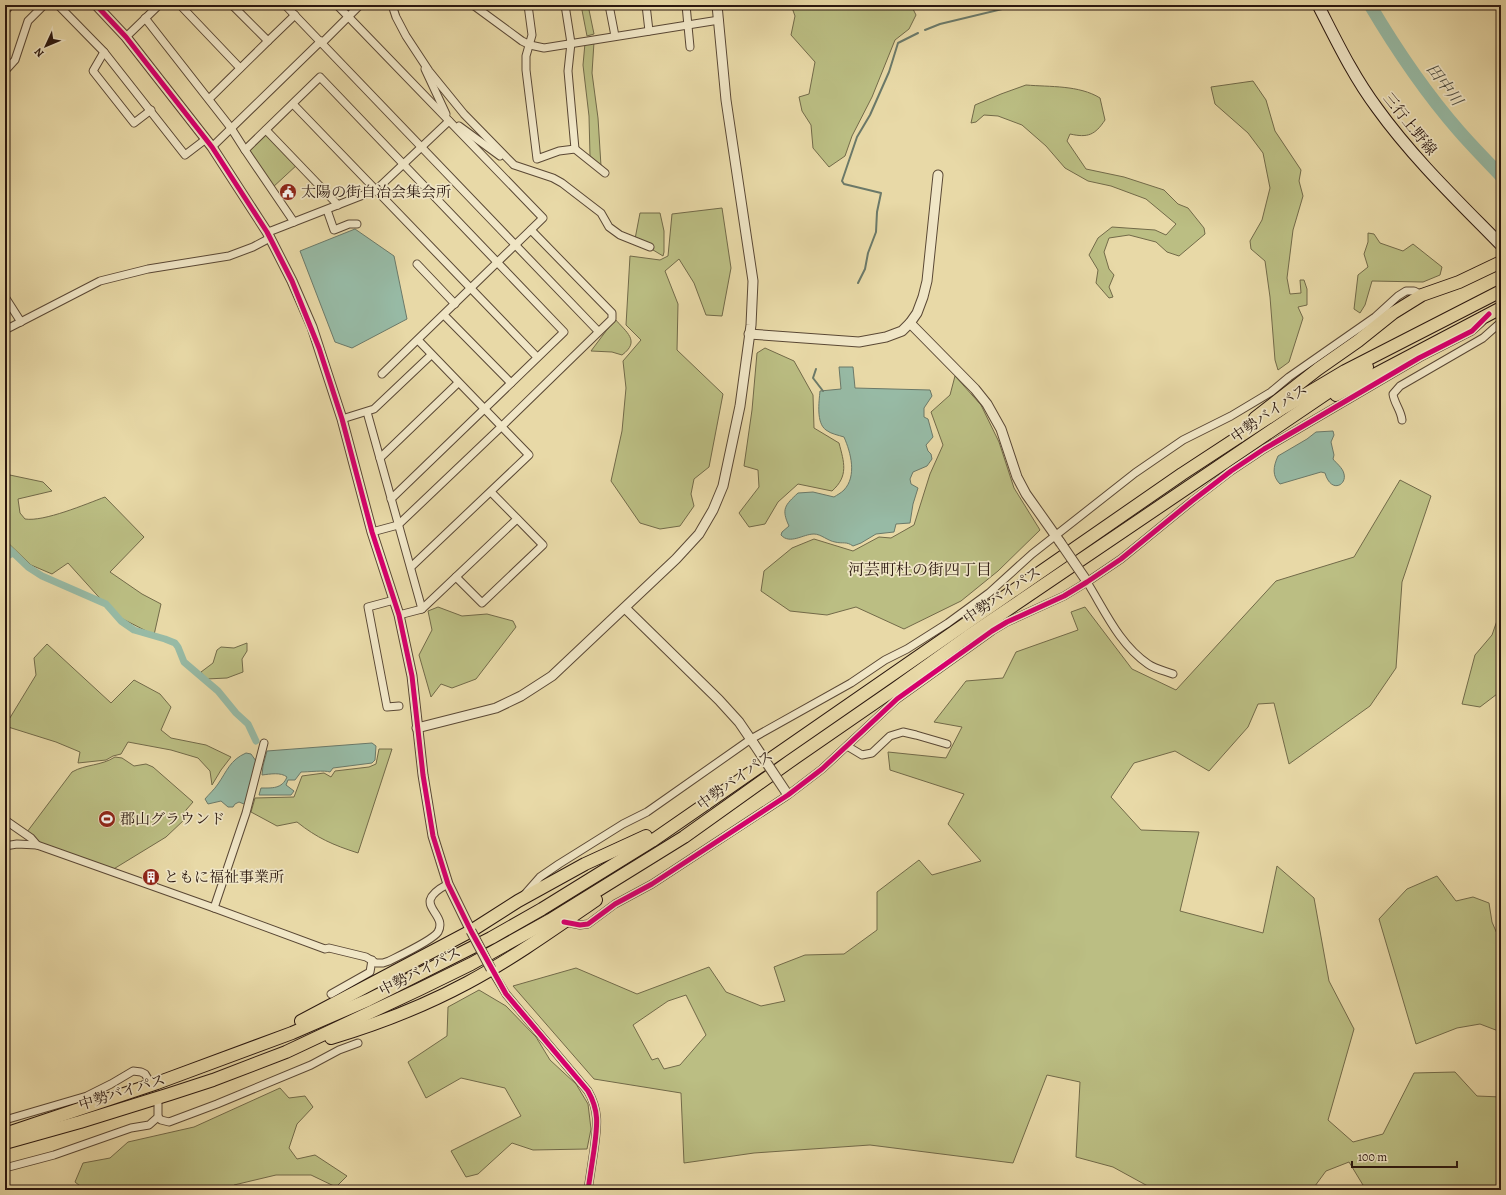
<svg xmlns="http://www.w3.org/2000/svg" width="1506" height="1195" font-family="Alegreya,'Noto Serif JP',serif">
	<rect width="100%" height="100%" fill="#e8d9a7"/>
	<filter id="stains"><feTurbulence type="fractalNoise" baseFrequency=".005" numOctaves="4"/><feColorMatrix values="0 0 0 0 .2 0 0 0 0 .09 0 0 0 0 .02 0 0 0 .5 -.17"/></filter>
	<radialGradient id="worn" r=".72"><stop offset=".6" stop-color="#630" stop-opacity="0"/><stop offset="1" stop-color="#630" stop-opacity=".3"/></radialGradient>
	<g fill="#bbbe83" stroke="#726a49" fill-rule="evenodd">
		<path d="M 581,5 L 588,5 L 594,34 L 587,36 Z"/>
		<path d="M 791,5 L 911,5 L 916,15 L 909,29 L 895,40 L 872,97 L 852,136 L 845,156 L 829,167 L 813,148 L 811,125 L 802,111 L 799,97 L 809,94 L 815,62 L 791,35 L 795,16 Z"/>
		<path d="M 594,42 L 592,73 L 598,118 L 601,166 L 590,156 L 589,116 L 583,65 L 585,43 Z"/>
		<path d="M 1253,81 L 1266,100 L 1275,131 L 1301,170 L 1299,181 L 1303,196 L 1293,230 L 1287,278 L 1290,294 L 1301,293 L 1300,280 L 1304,280 L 1307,289 L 1307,305 L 1298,307 L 1303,318 L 1289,362 L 1278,370 L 1275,360 L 1270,297 L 1265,261 L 1251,249 L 1250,241 L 1262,220 L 1270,188 L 1263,153 L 1248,133 L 1215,104 L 1211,87 Z"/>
		<path d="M 1026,85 C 1050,87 1079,85 1100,98 L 1105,120 C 1095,135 1088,138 1070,134 L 1067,141 L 1086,169 L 1124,177 L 1164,190 L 1178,204 L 1188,208 L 1204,228 L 1205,234 L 1179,256 L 1167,252 L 1156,242 L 1129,235 L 1109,238 L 1104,252 L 1109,269 L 1114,275 L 1109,287 L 1113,297 L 1109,298 L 1096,283 L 1098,270 L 1089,255 L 1098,238 L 1112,227 L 1155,230 L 1166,235 L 1176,224 L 1146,199 L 1111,186 L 1088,181 L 1065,168 L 1046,146 L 1022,125 L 998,116 L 984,115 L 976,122 L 971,123 L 975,105 L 1001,94 Z"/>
		<path d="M 266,131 L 298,164 L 272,188 L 246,150 Z"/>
		<path d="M 722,208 L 731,268 L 722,316 L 706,315 L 694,283 L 679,259 L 665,271 L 678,304 L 677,350 L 723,394 L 709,467 L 694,479 L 691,494 L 694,506 L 680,526 L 660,529 L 640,523 L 611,481 L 622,431 L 626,388 L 623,361 L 641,340 L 626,325 L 630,256 L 660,260 L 668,256 L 672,214 Z"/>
		<path d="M 640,213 L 660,213 L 664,231 L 664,252 L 663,256 L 635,239 Z"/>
		<path d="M 1368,233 L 1374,234 L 1380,243 L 1403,251 L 1413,244 L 1442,267 L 1440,275 L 1423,282 L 1372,281 L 1365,305 L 1360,313 L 1354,309 L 1358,275 L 1368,267 L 1364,254 L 1368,242 Z"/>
		<path d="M 615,319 C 626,332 641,341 622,355 L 612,352 L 591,351 Z"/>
		<path d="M 765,348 L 794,361 L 813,395 L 814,428 L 839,443 C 844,462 849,476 832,491 L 798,484 L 778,502 L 765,524 L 749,527 L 739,513 L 759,487 L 758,470 L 744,466 L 752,410 L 757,353 Z"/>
		<path d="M 955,376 L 981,405 L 999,442 L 1014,488 L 1040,530 L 998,571 L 961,601 L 904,629 L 856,607 L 827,615 L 790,611 L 761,591 L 764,571 L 792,548 L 814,539 L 853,551 L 879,537 L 891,538 L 914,525 L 930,474 L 943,445 L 931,412 L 950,395 Z"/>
		<path d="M 5,474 L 43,482 L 52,491 L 18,499 L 20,513 L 25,519 C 44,522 86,504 105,497 L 144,537 L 110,572 L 142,594 L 161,604 L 154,635 L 115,615 L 68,563 L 52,574 L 31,565 L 5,540 Z"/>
		<path d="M 1400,480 L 1431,496 L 1402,582 L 1396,668 L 1370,706 L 1289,764 L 1274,703 L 1258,704 L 1248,727 L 1209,771 L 1175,751 L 1134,763 L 1111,797 L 1141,830 L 1199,832 L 1180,911 L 1263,933 L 1277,866 L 1314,898 L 1329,981 L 1354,1029 L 1328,1120 L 1353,1142 L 1383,1134 L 1414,1073 L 1455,1072 L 1477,1096 L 1501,1097 L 1501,1190 L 1366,1190 L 1349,1162 L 1326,1171 L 1312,1190 L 1155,1190 L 1113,1167 L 1076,1157 L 1080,1082 L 1047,1075 L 1013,1163 L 870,1145 L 754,1153 L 684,1163 L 681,1093 L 594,1079 L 513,986 L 576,968 L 637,994 L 709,967 L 726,992 L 761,1006 L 785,1001 L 774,967 L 805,955 L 844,954 L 877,930 L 877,892 L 919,860 L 932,875 L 981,861 L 948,824 L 964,794 L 890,770 L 888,752 L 946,758 L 962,727 L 934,722 L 966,681 L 1003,678 L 1016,652 L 1078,630 L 1071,612 L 1085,607 L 1132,669 L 1176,690 L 1276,581 L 1354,557 ZM 686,995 L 706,1035 L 680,1065 L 664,1069 L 658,1058 L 652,1060 L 633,1025 L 668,1001 Z"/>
		<path d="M 1501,605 L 1501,691 L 1480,707 L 1462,704 L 1475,655 L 1492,635 L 1499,615 Z"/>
		<path d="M 438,607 L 462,616 L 487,614 L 513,621 L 516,627 L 476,679 L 452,688 L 441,684 L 431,697 L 419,655 L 432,630 L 428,611 Z"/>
		<path d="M 247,643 L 247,651 L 242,659 L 243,672 L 227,678 L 206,679 L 201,672 L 213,663 L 217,650 L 221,647 L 234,648 Z"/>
		<path d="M 47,644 L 111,703 L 134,680 L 160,694 L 171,707 L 161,730 L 171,738 L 206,745 L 231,757 L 221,770 L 212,785 L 210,771 L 198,758 L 171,750 L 128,742 L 121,754 L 113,756 L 106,760 L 78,763 L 80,752 L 56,742 L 5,726 L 36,675 L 34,658 Z"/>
		<path d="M 379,749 L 392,749 L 358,853 C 333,845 317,838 297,822 L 277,826 L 251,812 L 255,798 L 294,797 L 302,776 L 324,773 L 331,777 L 335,771 L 369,767 L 376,764 Z"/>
		<path d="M 115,757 L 122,758 L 134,766 L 146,764 L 153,767 L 193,802 L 186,810 L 185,819 L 166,837 L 112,870 L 39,843 L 27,832 L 72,772 C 86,764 101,766 115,757 Z"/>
		<path d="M 1437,876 L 1456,901 L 1473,897 L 1489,903 L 1492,922 L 1501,943 L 1501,1032 L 1480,1024 L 1457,1028 L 1416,1044 L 1379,919 L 1407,889 Z"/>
		<path d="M 479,990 L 506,1006 L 536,1037 L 550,1060 L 576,1084 L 588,1104 L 591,1129 L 587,1149 L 533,1150 L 512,1143 L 478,1174 L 466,1177 L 451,1151 L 521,1116 L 505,1088 L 461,1078 L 426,1098 L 408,1062 L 447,1036 L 448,1007 Z"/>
		<path d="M 280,1088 L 289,1098 L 305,1096 L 313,1107 L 297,1124 L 289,1148 L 297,1159 L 315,1155 L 347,1176 L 336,1187 L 311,1175 L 276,1175 L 234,1185 L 233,1190 L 113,1190 L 106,1186 C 93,1191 87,1192 75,1182 L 83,1163 L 110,1158 L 128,1142 L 194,1127 Z"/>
	</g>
	<g fill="#97baa5" stroke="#6b7969">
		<path d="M 355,229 L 394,256 L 407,319 L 352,348 L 335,342 L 300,251 Z"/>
		<path d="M 839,367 L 853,367 L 855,388 L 930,390 L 932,396 L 924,408 L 924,417 L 928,419 L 933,437 L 926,445 L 928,451 L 931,454 L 932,459 L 927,466 L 913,472 L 910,479 L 911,484 L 918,488 L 913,504 L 910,523 L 896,524 L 894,532 L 876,534 L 861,543 L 853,546 C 846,541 843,544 835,542 C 828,541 821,534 814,534 C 803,534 790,545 781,535 L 782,532 L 789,526 C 781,509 785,505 798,493 L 813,492 L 834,497 C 837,495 841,493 844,490 C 857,476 851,453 844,437 C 838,435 831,434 826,430 C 816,423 819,402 820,391 L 841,389 Z"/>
		<path d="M 1333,431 L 1334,435 L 1331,442 L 1334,455 L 1333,459 C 1336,463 1343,468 1344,474 C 1347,485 1331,494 1325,473 L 1321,472 L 1280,484 C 1272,476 1273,467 1278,456 L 1307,439 L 1316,432 Z"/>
		<path d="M 372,743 L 376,746 L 375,760 L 372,763 L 333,768 L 330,772 C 325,770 308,772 301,772 L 295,780 L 288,780 L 286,785 L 294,791 L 291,795 L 259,795 L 261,788 C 272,788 282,789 287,777 C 281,772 270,774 262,775 L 263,766 L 267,751 Z"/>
		<path d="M 246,753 L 251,754 L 256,761 L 247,803 L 244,804 L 239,802 L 235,804 L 233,807 L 228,807 L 221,801 L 208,804 L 205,799 C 209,794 214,790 218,784 C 227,771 230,760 246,753 Z"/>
	</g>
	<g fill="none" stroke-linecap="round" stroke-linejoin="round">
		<g stroke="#6b7969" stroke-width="2">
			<path d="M 925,30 L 940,24 L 1019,5"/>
			<path d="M 858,283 L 865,269 L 868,253 L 876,232 L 877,212 L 881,193 L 844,184 L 842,181 L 857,137 L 870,115 L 889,72 L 898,43 L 918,33"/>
			<path d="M 816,369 L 813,378 L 823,391"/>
		</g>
		<g stroke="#97baa5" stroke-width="7">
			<path d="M 5,545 L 28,567 L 42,576 L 106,604 L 121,621 L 134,630 L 165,639 L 175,643 L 178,647 L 184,662 L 218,691 L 236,713 L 248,724 L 256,741"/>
			<path d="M 5,557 L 13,553"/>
		</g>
		<path stroke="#97baa5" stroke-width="13" d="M 1370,5 C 1396,49 1425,92 1459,131 C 1472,146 1487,161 1501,176"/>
		<g stroke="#5a4835" stroke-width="9">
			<g id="minor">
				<path d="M 58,5 L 104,52 L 185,155 L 206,139"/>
				<path d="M 180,5 L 240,68"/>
				<path d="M 285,5 L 598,331"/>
				<path d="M 337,5 L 543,218 L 382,374"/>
				<path d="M 392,5 L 396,17 L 406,36 L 429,71 L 464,114 L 514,165 L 553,178 L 562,183 L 601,213 L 609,227 L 620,235 L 650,247"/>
				<path d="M 473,5 L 522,41 L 530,45 L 544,48 L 719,20"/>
				<path d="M 528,5 L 532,35 L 526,56 L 526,70 L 537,159 L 559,151 L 575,149 L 605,173"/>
				<path d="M 565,5 L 571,43 L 568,71 L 575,149"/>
				<path d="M 609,5 L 615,36"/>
				<path d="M 646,5 L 649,31"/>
				<path d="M 686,5 L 690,47"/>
				<path d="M 145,18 L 231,128 L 245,150 L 294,222"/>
				<path d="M 126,37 L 159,5"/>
				<path d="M 268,41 L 295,15"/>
				<path d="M 322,43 L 360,5"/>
				<path d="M 104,52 L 93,71 L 134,123 L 151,110"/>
				<path d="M 425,69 L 446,114"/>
				<path d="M 5,71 L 15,60 L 28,21 L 44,5"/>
				<path d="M 209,99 L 268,41 L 232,5"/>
				<path d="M 293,104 L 537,357"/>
				<path d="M 459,126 L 500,156"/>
				<path d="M 266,130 L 338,205"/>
				<path d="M 212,147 L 321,41"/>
				<path d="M 245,150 L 320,77 L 564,332 L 391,499"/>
				<path d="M 327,210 L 334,230 L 349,224 L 357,224"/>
				<path d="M 267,232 L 271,231 L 376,190 L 449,121"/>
				<path d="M 417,264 L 455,304"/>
				<path d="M 5,297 L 21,322"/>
				<path d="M 444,315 L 511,383"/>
				<path d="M 5,330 L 100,281 L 148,269 L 229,256 L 253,247 L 270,238"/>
				<path d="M 367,412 L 422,609"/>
				<path d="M 342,419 L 374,409 L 431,355"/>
				<path d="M 1402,420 C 1401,410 1394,403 1393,394 L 1400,386 L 1483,338 L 1501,322"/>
				<path d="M 380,458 L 458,383"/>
				<path d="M 372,532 L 398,525 L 501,427 L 612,319 L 612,313 L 531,230"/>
				<path d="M 411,567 L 529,455 L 418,340"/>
				<path d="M 456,577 L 482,603 L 543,545 L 491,492"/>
				<path d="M 1087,582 C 1105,611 1119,644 1148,664 C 1155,669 1165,671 1173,674"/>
				<path d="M 394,600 L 368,607 L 387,707 L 399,706"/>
				<path d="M 399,615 L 422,609 L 517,519"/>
				<path d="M 847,746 L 862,755 L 872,753 L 890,736 L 903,732 L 916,735 L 947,744"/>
				<path d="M 5,820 L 31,838 L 37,845"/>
				<path d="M 5,846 L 17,844 L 37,845 L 214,908 L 325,949 L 329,948 L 366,957 L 376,963 L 383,963 L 389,961 C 399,956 433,940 438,932 C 449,912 408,905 448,884"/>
				<path d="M 525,894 L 540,877 L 559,864 L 623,824 L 647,812 L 751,739 L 851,683 L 885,660 L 907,649 L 948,623 L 989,593 L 1032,554 L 1135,473 L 1183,440 L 1231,416 L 1271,392 L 1289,377 L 1375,317 L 1398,296 L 1406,291 L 1414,291 L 1422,295"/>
				<path d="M 214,908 L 246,813 L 264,743"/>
				<path d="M 565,922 L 580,925 L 588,924 L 615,904 L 652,884 L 788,795 L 822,769 L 897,699 L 992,631 L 1007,622 L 1064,596 L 1087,582 L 1121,559 L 1192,501 L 1231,471 L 1264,449 L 1419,358 L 1472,331 L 1482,322"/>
				<path d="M 491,969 L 506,994 L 588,1091 C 600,1112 597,1127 594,1150 C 592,1164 590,1177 588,1190"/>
				<path d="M 331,994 L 370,972 L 372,960"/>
				<path d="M 158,1117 L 161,1120 L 169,1122 L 217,1104 L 311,1065 L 339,1050 L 358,1043"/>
				<path d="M 5,1120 L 87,1096 L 111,1084 L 133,1071 L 141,1072 L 145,1074 L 150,1082"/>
				<path d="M 5,1168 L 54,1155 L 131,1128 L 149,1125 L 158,1117 L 158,1104"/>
			</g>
		</g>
		<g stroke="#5a4835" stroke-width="11">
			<g id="tertiary">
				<path d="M 96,5 L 126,37 L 212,147 L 267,232 L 292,281 L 312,327 L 342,419 L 372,532 L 399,615 L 412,676 L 423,775 L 433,836 L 448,884 L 471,931"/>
				<path d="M 5,10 L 9,5"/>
				<path d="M 910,323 L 975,389 L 987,404 L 1001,429 L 1017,477 L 1026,494 L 1060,542"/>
				<path d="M 749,334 L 859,342 L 886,337 L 902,331 L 910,323 L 917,313 L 923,297 L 927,281 L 938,175"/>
				<path d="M 625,608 L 719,700 L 739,722 L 754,744"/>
				<path d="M 417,728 L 496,708 L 521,696 L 552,676 L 676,559 L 699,534 L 713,510 L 723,486 L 740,406 L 751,325 L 753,281 L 726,100 L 717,5"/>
			</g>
		</g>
		<g stroke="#2a170f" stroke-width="13">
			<path id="secondary" d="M 1318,5 C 1336,40 1353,76 1377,108 C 1413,158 1458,201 1501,245"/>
		</g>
		<g stroke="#2a170f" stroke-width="14">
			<g id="trunk">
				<path d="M 1336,395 L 1501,308"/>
				<path d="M 1255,418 L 1318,369 L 1358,341 L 1393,313 L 1422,295 L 1459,282 L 1501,262"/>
				<path d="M 301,1021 L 471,931 L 518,901 L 585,864 L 646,836"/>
				<path d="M 331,1038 C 378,1024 424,1006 467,983 C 512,959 554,929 596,900"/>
				<path d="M 5,1134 L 157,1083 L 292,1033 L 368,1000 L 491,938 L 542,909 L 652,841 L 1182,474 L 1283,408 L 1345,371 L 1501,291"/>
				<path d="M 5,1143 L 80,1122 L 170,1094 L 213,1080 L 286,1052 L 420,989 L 471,964 L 550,920 L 684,837 L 789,762 L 896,688 L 967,637 L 1330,391 L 1367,367"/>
			</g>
		</g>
		<use href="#minor" stroke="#f0e6c6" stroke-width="7"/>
		<use href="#tertiary" stroke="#f0e6c6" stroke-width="9"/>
		<use href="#secondary" stroke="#f0e6c6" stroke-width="11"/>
		<use href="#trunk" stroke="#e8d9a7" stroke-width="12"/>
		<g stroke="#5a4835" stroke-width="11" stroke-linecap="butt">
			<g id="tertiary-bridge">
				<path d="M 1060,542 L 1086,580"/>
				<path d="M 754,744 L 786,792"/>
				<path d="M 471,931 L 491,969"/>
			</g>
		</g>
		<use href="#tertiary-bridge" stroke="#f0e6c6" stroke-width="9"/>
		<g stroke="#f0e6c6" stroke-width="8">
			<g id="cycleway">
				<path d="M 96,5 L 126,37 L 212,147 L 267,232 L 292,281 L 319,348 L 342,419 L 372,532 L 399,615 L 412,676 L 423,775 L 433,836 L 448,884 L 471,931 L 506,994 L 588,1091 C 600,1112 597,1127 594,1150 C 592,1164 590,1177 588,1190"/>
				<path d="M 564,922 L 580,925 L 588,924 L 615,904 L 652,884 L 788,795 L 822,769 L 897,699 L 992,631 L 1007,622 L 1064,596 L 1087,582 L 1121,559 L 1192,501 L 1231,471 L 1264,449 L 1419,358 L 1472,331 L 1489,314"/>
			</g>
		</g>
		<use href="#cycleway" stroke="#d6006c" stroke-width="5"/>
	</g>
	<defs>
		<g id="civic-disc" transform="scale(0.9)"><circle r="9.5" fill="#8f2418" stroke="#f0e6c6"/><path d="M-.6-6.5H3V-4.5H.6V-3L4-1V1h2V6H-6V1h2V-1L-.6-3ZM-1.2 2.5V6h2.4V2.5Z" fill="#fff"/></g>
		<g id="stadium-disc" transform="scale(0.9)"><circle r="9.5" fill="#8f2418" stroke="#f0e6c6"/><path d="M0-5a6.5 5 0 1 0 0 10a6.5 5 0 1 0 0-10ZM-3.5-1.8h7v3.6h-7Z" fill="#fff"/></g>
		<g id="building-disc" transform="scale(0.9)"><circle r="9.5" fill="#8f2418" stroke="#f0e6c6"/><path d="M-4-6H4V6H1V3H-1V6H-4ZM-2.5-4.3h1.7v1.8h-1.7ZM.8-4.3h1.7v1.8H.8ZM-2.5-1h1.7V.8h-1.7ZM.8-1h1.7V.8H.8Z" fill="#fff"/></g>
	</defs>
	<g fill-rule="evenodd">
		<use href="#civic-disc" x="288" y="192"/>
		<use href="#stadium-disc" x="107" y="819"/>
		<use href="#building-disc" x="151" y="877"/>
	</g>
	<g text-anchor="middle" stroke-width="3.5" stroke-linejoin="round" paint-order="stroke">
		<g font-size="15" fill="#2a170f" stroke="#f0e6c6">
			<text transform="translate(1410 124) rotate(51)" y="5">三行上野線</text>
			<text transform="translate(1269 413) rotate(-35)" y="5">中勢バイパス</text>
			<text transform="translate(1002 595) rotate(-34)" y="5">中勢バイパス</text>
			<text transform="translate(735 780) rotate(-36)" y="5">中勢バイパス</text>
			<text transform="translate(420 971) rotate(-27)" y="5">中勢バイパス</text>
			<text transform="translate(122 1092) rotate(-17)" y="5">中勢バイパス</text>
		</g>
		<g font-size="15" fill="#2a170f" stroke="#f0e6c6" text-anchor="start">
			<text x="301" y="197">太陽の街自治会集会所</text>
			<text x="120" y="824">郡山グラウンド</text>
			<text x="164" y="882">ともに福祉事業所</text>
		</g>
		<g font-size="16" font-style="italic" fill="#505044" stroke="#f0e6c6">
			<text transform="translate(1445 84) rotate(53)" y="6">田中川</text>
		</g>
		<g font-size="16" fill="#2a170f" stroke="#f0e6c6">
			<text x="920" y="575">河芸町杜の街四丁目</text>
		</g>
	</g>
	<rect width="1506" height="1195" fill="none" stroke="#e8d9a7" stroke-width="20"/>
	<rect x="6" y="6" width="1494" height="1183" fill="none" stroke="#2a170f" stroke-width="2"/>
	<rect x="10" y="10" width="1486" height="1175" fill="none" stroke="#2a170f"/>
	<g transform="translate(46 46) rotate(226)" stroke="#f0e6c6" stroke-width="3" paint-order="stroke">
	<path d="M0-3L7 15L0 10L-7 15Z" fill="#2a170f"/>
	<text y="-6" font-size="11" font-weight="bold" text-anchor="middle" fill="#2a170f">N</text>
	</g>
	<path d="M1352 1161v6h105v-6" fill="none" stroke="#2a170f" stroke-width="2"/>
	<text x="1358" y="1161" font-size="12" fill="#2a170f" stroke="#f0e6c6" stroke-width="3" paint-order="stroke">100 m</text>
	<rect width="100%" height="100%" filter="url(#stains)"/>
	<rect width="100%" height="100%" fill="url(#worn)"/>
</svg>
